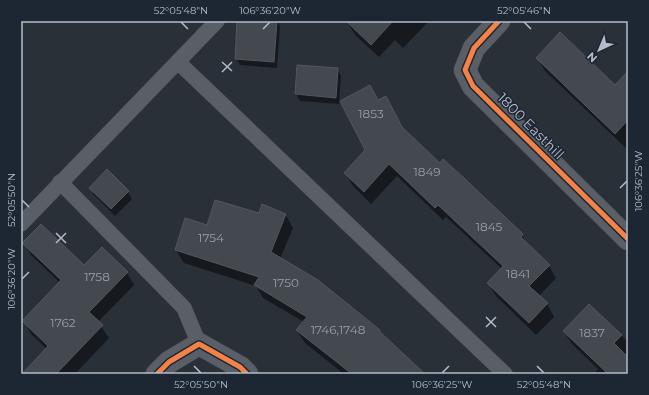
<svg xmlns="http://www.w3.org/2000/svg" width="649" height="395" font-family="Montserrat,sans-serif">
	<rect width="100%" height="100%" fill="#2a3038"/>
	<g fill="#0007">
		<path d="M 238,21 L 277,21 L 280,26 L 277,68 L 240,65 L 236,58 Z"/>
		<path d="M 347,21 L 429,21 L 403,48 L 395,40 L 379,57 L 355,35 Z"/>
		<path d="M 537,58 L 615,86 L 628,76 L 628,150 L 545,71 Z"/>
		<path d="M 298,66 L 337,69 L 341,76 L 339,104 L 300,101 L 296,94 Z"/>
		<path d="M 386,97 L 403,129 L 440,164 L 522,235 L 528,246 L 549,266 L 556,278 L 539,296 L 547,304 L 554,317 L 536,335 L 496,296 L 488,283 L 502,269 L 446,217 L 443,220 L 397,176 L 371,204 L 353,186 L 345,173 L 367,150 L 378,101 Z"/>
		<path d="M 90,188 L 128,192 L 132,199 L 115,216 L 94,195 Z"/>
		<path d="M 263,206 L 286,215 L 293,228 L 280,259 L 379,331 L 423,374 L 344,374 L 305,343 L 297,331 L 304,322 L 263,298 L 256,286 L 184,263 L 176,250 L 208,227 L 259,215 Z"/>
		<path d="M 24,243 L 84,266 L 127,273 L 134,285 L 98,322 L 109,338 L 75,374 L 23,374 L 47,349 L 31,334 L 24,321 L 60,283 L 31,255 Z"/>
		<path d="M 589,305 L 628,342 L 628,374 L 594,374 L 598,369 L 571,343 L 564,331 Z"/>
	</g>
	<g fill="#444950" stroke="#52575f">
		<path d="M 237,21 L 277,21 L 274,62 L 235,59 Z"/>
		<path d="M 346,21 L 393,21 L 371,45 Z"/>
		<path d="M 560,32 L 615,85 L 628,71 L 628,120 L 615,134 L 536,58 Z"/>
		<path d="M 297,65 L 338,68 L 336,98 L 295,94 Z"/>
		<path d="M 370,85 L 378,100 L 386,96 L 402,127 L 440,163 L 443,159 L 464,178 L 523,234 L 521,237 L 550,265 L 529,286 L 548,303 L 529,323 L 487,283 L 503,266 L 438,205 L 435,208 L 389,164 L 364,192 L 344,173 L 365,150 L 340,101 Z"/>
		<path d="M 107,169 L 129,191 L 111,209 L 89,188 Z"/>
		<path d="M 215,200 L 259,213 L 262,204 L 286,214 L 271,252 L 318,280 L 380,330 L 379,331 L 425,374 L 352,374 L 296,330 L 307,317 L 254,285 L 259,277 L 175,250 L 185,218 L 207,225 Z"/>
		<path d="M 41,224 L 84,265 L 102,247 L 128,272 L 89,312 L 103,325 L 56,374 L 22,374 L 48,346 L 22,321 L 61,280 L 22,243 Z"/>
		<path d="M 589,304 L 622,335 L 614,343 L 628,357 L 628,374 L 608,374 L 563,331 Z"/>
	</g>
	<g fill="none" stroke-linecap="round" stroke-linejoin="round">
		<g stroke="#484c53" stroke-width="16">
			<g id="service">
				<path d="M 178,62 L 505,374"/>
				<path d="M 60,182 L 184,308 L 199,344"/>
				<path d="M 21,224 L 217,21"/>
			</g>
		</g>
		<g stroke="#484c53" stroke-width="23">
			<g id="minor">
				<path d="M 499,21 L 474,48 L 465,70 L 473,86 L 628,239"/>
				<path d="M 157,374 L 169,362 L 199,344 L 240,367 L 247,374"/>
			</g>
		</g>
		<use href="#service" stroke="#5a5e66" stroke-width="15"/>
		<use href="#minor" stroke="#5a5e66" stroke-width="22"/>
		<g stroke="#1d2633" stroke-width="8">
			<g id="cycleway">
				<path d="M 499,21 L 474,48 L 465,70 L 473,86 L 628,239"/>
				<path d="M 157,374 L 169,362 L 199,344 L 240,367 L 247,374"/>
			</g>
		</g>
		<use href="#cycleway" stroke="#f48246" stroke-width="5"/>
	</g>
	<path fill="none" stroke="#b4bcc9" stroke-width="1.5" d="M 181,22 L 188,29M 524,22 L 531,29M 263,29 L 270,22M 222,62 L 232,71M 222,72 L 232,62M 620,188 L 627,181M 22,200 L 29,207M 56,233 L 66,243M 56,243 L 66,233M 22,279 L 29,272M 486,317 L 496,327M 486,327 L 496,317M 194,366 L 201,373M 537,366 L 544,373M 442,373 L 449,366"/>
	<g text-anchor="middle" stroke-width="3" stroke-linejoin="round" paint-order="stroke">
		<g font-size="12" fill="#989fab">
			<text x="371" y="118">1853</text>
			<text x="427" y="176">1849</text>
			<text x="489" y="231">1845</text>
			<text x="211" y="242">1754</text>
			<text x="518" y="278">1841</text>
			<text x="97" y="281">1758</text>
			<text x="286" y="287">1750</text>
			<text x="63" y="327">1762</text>
			<text x="338" y="334">1746,1748</text>
			<text x="592" y="337">1837</text>
		</g>
		<g font-size="14" fill="#b4bcc9" stroke="#1d2633">
			<text transform="translate(531 126) rotate(45)" y="5">1800 Easthill</text>
		</g>
	</g>
	<rect width="649" height="395" fill="none" stroke="#1d2633" stroke-width="44"/>
	<g transform="translate(599 50) rotate(224)" stroke="#1d2633" stroke-width="3" paint-order="stroke">
	<path d="M0-3L7 15L0 10L-7 15Z" fill="#b4bcc9"/>
	<text y="-6" font-size="11" font-weight="bold" text-anchor="middle" fill="#b4bcc9">N</text>
	</g>
	<rect x="22" y="22" width="605" height="351" fill="none" stroke="#b4bcc9" stroke-width="1.5"/>
	<g font-size="10" text-anchor="middle" fill="#b4bcc9">
		<text x="181" y="14">52°05'48"N</text>
		<text x="270" y="14">106°36'20"W</text>
		<text x="524" y="14">52°05'46"N</text>
		<text transform="translate(638 181) rotate(-90)" y="4">106°36'25"W</text>
		<text transform="translate(11 200) rotate(-90)" y="4">52°05'50"N</text>
		<text transform="translate(11 279) rotate(-90)" y="4">106°36'20"W</text>
		<text x="201" y="388">52°05'50"N</text>
		<text x="442" y="388">106°36'25"W</text>
		<text x="544" y="388">52°05'48"N</text>
	</g>
</svg>
